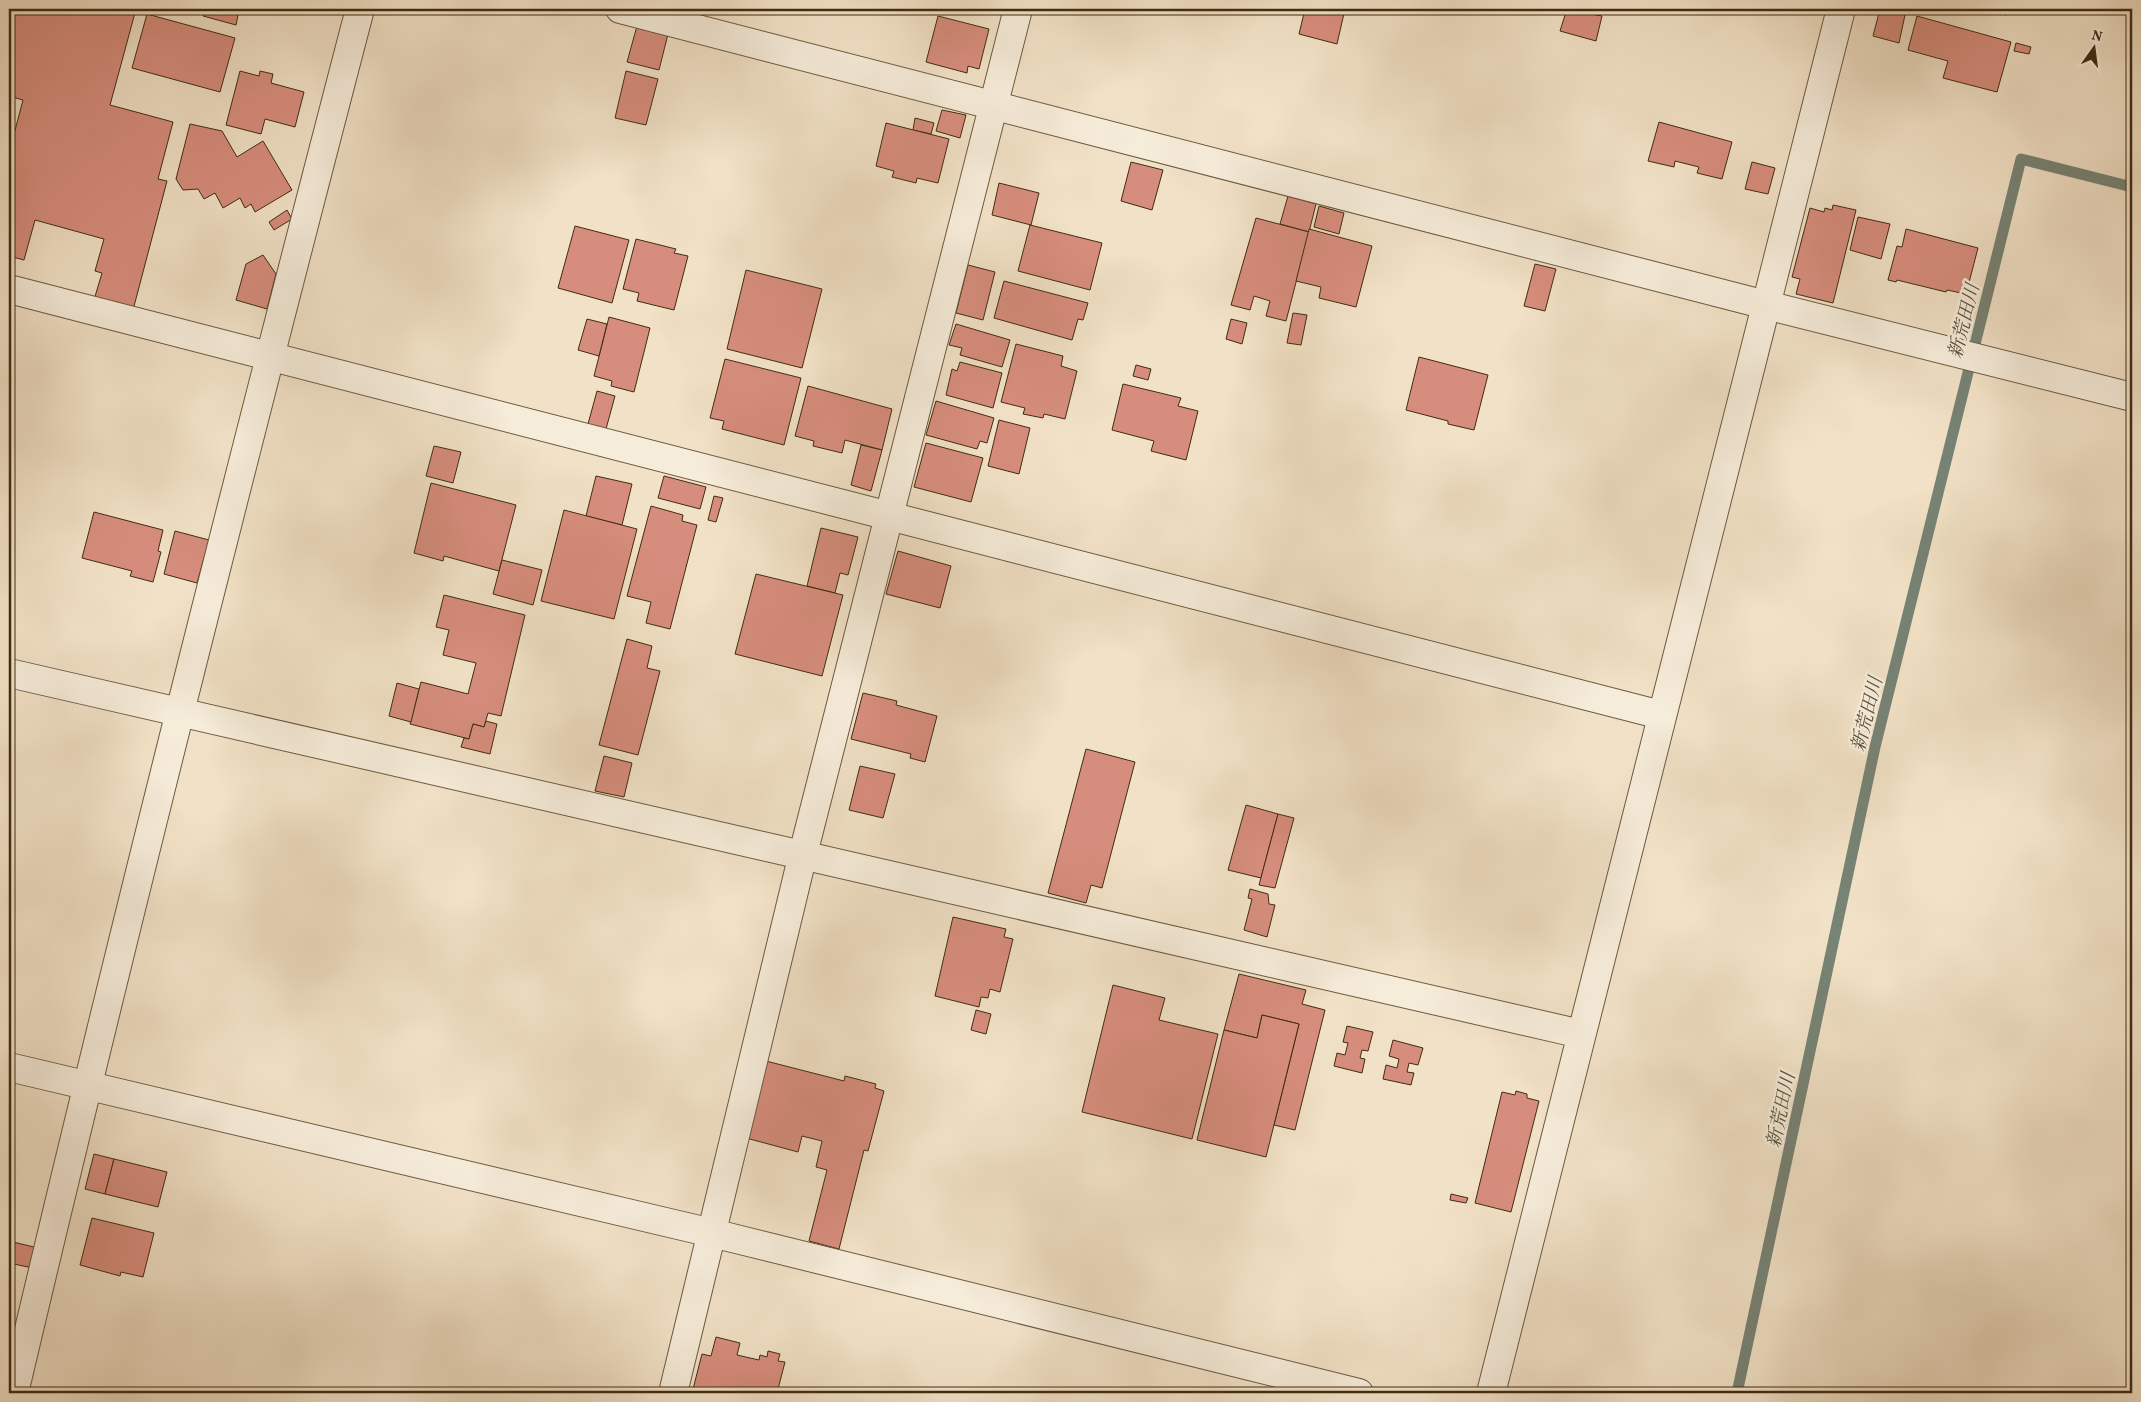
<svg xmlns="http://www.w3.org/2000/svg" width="2141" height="1402" font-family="Vollkorn,'Noto Serif JP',serif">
	<rect width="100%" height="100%" fill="#f1e1c6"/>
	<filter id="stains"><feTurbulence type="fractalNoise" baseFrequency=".004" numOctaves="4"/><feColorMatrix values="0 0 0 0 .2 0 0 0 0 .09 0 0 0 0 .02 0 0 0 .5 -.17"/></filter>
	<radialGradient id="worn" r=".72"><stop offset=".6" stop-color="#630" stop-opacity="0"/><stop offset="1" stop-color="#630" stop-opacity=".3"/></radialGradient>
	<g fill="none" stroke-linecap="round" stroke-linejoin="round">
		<path stroke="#778375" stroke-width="11" d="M 1737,1393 L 1875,747 L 2021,159 L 2132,187"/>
	</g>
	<g fill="#d78d7d" stroke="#402c10">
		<path d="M 9,9 L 136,9 L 110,105 L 173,122 L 158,179 L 167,181 L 133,310 L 94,300 L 102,273 L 95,271 L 104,239 L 35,220 L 24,260 L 9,256 L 9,153 L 23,100 L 9,96 Z"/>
		<path d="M 205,9 L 248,9 L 247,12 L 239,10 L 236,25 L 203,16 Z"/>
		<path d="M 1305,9 L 1345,9 L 1337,44 L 1299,34 Z"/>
		<path d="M 1567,9 L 1602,16 L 1596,41 L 1560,31 Z"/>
		<path d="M 1574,9 L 1600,9 L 1598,15 Z"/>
		<path d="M 1880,9 L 1905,15 L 1899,43 L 1873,36 Z"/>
		<path d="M 1977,9 L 2008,9 L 2006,15 Z"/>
		<path d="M 147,14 L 235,38 L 220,92 L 132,68 Z"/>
		<path d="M 938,16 L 989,29 L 979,69 L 968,66 L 967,73 L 926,62 Z"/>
		<path d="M 1917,16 L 2011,42 L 1997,92 L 1943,78 L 1948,61 L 1908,50 Z"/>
		<path d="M 637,26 L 668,34 L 659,70 L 627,62 Z"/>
		<path d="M 2016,43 L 2031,47 L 2029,54 L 2014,51 Z"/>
		<path d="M 240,71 L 259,76 L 260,71 L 273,74 L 271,83 L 304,92 L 295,127 L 265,119 L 261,134 L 226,125 Z"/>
		<path d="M 626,71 L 658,79 L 646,125 L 615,118 Z"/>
		<path d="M 942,110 L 966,115 L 960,138 L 936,131 Z"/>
		<path d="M 915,118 L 934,123 L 931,134 L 913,130 Z"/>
		<path d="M 1659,122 L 1732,142 L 1722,179 L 1697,173 L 1699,167 L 1675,161 L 1674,167 L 1648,161 Z"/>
		<path d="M 886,123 L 949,139 L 938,183 L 917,178 L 916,183 L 892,177 L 894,171 L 876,166 Z"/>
		<path d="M 190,124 L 222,131 L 237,157 L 263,141 L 292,190 L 255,212 L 251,204 L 245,208 L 240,198 L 223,208 L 215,193 L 204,199 L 198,189 L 183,190 L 176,179 Z"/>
		<path d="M 1131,162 L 1163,170 L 1152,210 L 1121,201 Z"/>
		<path d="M 1752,162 L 1775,168 L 1768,194 L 1745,189 Z"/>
		<path d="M 999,183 L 1039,193 L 1031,225 L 992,215 Z"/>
		<path d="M 1288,196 L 1316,204 L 1309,232 L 1280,224 Z"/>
		<path d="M 1833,205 L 1856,210 L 1833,303 L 1796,294 L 1800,279 L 1792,277 L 1810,208 L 1824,212 L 1825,208 L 1832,210 Z"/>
		<path d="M 1319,206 L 1344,213 L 1339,234 L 1314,227 Z"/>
		<path d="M 287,210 L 292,219 L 274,230 L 269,222 Z"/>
		<path d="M 1858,217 L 1890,224 L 1881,259 L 1850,250 Z"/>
		<path d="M 1256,218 L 1309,232 L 1286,321 L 1266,316 L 1270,301 L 1254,296 L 1250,310 L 1231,305 Z"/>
		<path d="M 1030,225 L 1102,243 L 1090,290 L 1018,271 Z"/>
		<path d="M 575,226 L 629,240 L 612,303 L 558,288 Z"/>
		<path d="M 1309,229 L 1372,246 L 1356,307 L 1319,298 L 1321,287 L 1296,281 Z"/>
		<path d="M 1906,229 L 1978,248 L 1966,294 L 1947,290 L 1946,292 L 1897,280 L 1896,282 L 1888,280 L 1897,246 L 1902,247 Z"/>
		<path d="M 636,239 L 676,249 L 674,253 L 688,256 L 674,310 L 637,301 L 639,293 L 623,289 Z"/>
		<path d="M 263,255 L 276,274 L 267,309 L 236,300 L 246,264 Z"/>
		<path d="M 1535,264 L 1556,269 L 1545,311 L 1524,306 Z"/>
		<path d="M 968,265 L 995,272 L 983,320 L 956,313 Z"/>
		<path d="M 746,270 L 822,289 L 802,368 L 727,349 Z"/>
		<path d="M 1004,281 L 1088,303 L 1083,320 L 1078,319 L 1072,340 L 994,318 Z"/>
		<path d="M 1293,313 L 1307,315 L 1301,345 L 1287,343 Z"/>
		<path d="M 609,317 L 650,328 L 634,392 L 611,386 L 612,381 L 594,376 Z"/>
		<path d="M 587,319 L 607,324 L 599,356 L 578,350 Z"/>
		<path d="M 1231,319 L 1247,323 L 1242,344 L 1226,339 Z"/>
		<path d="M 956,324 L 1010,340 L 1002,367 L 960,355 L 962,348 L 949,345 Z"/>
		<path d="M 1016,344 L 1063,356 L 1061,366 L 1077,371 L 1065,419 L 1044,414 L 1043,418 L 1023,414 L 1025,408 L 1001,402 Z"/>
		<path d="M 1419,357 L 1488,375 L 1474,430 L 1448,424 L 1448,421 L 1406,410 Z"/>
		<path d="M 725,359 L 801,378 L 784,445 L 722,429 L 724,421 L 710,418 Z"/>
		<path d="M 960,362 L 1002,373 L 993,408 L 946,395 L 952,369 L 957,371 Z"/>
		<path d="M 1136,365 L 1151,369 L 1148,380 L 1133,376 Z"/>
		<path d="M 1123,384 L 1181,398 L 1178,406 L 1198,411 L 1186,460 L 1151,451 L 1154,441 L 1112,430 Z"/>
		<path d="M 808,386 L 892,409 L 882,450 L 845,440 L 842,453 L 813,446 L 814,441 L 795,436 Z"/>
		<path d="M 597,391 L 615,396 L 606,429 L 588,424 Z"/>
		<path d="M 936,401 L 994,418 L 987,443 L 980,441 L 977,449 L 926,435 Z"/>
		<path d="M 999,420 L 1030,428 L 1019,474 L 988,466 Z"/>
		<path d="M 926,443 L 983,458 L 971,502 L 914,487 Z"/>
		<path d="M 861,445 L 882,450 L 871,491 L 851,485 Z"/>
		<path d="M 434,446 L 461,452 L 453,483 L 426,476 Z"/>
		<path d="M 596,476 L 632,484 L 622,525 L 586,516 Z"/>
		<path d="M 664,476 L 706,487 L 700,509 L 658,498 Z"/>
		<path d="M 431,483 L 516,505 L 499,571 L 444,556 L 443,561 L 414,553 Z"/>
		<path d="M 714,496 L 723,498 L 716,522 L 708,520 Z"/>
		<path d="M 651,506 L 683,515 L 682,521 L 697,525 L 670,629 L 646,623 L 651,602 L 627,596 Z"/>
		<path d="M 564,510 L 637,529 L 614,619 L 541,601 Z"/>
		<path d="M 94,512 L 163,530 L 158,551 L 161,552 L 153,582 L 130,576 L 132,571 L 82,558 Z"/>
		<path d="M 821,528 L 858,537 L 848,575 L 840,573 L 835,593 L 807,586 Z"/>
		<path d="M 175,531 L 209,540 L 197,583 L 164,574 Z"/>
		<path d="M 898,551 L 951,566 L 940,608 L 886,594 Z"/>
		<path d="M 502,560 L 542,570 L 533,605 L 493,594 Z"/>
		<path d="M 756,574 L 843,595 L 822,676 L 735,654 Z"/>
		<path d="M 444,595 L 525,615 L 501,716 L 488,713 L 484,727 L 473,724 L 469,739 L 410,724 L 421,682 L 468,694 L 476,663 L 443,655 L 449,630 L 436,627 Z"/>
		<path d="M 627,639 L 652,646 L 647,668 L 660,671 L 638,755 L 599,745 Z"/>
		<path d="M 397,683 L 419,689 L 411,722 L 389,716 Z"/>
		<path d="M 863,693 L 897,701 L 896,705 L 937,716 L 925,762 L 910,758 L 911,754 L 851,739 Z"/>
		<path d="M 486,721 L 497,724 L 490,754 L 461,747 L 464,738 L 469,739 L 473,724 L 484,727 Z"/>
		<path d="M 1086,749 L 1135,762 L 1102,888 L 1091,885 L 1086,903 L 1048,893 Z"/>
		<path d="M 604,756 L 632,763 L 624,797 L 595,791 Z"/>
		<path d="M 860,766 L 895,774 L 883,818 L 849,810 Z"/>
		<path d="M 1246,805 L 1278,814 L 1261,878 L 1228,870 Z"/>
		<path d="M 1278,814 L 1294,818 L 1275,888 L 1259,885 Z"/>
		<path d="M 1250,889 L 1268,894 L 1269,904 L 1275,905 L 1267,937 L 1244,930 L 1252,899 L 1248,898 Z"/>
		<path d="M 953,917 L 1006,929 L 1004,937 L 1013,939 L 1000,992 L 990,989 L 988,998 L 981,997 L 979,1007 L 935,996 Z"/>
		<path d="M 1239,974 L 1306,990 L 1302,1004 L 1325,1010 L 1295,1130 L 1274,1125 L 1299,1024 L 1262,1015 L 1257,1038 L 1224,1030 Z"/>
		<path d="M 1113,985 L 1165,998 L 1159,1020 L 1218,1034 L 1192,1139 L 1082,1112 Z"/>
		<path d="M 976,1010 L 991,1014 L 986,1034 L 971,1030 Z"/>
		<path d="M 1262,1015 L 1299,1024 L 1266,1157 L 1197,1140 L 1224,1030 L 1257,1038 Z"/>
		<path d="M 1347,1026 L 1373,1032 L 1368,1051 L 1362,1050 L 1360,1058 L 1365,1059 L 1362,1073 L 1334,1066 L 1337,1053 L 1345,1055 L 1348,1043 L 1343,1042 Z"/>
		<path d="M 1393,1040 L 1423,1048 L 1418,1065 L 1409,1063 L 1407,1072 L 1414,1073 L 1411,1085 L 1383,1079 L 1386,1065 L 1397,1068 L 1399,1059 L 1389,1056 Z"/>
		<path d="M 766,1061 L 844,1081 L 845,1076 L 876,1084 L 875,1088 L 884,1091 L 868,1151 L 864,1150 L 839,1249 L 809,1241 L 827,1170 L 816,1167 L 822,1141 L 802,1136 L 798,1152 L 746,1138 Z"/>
		<path d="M 1516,1091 L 1527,1094 L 1527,1098 L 1539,1101 L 1511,1212 L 1475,1203 L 1502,1092 L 1515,1095 Z"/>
		<path d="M 94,1154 L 114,1159 L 105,1194 L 85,1189 Z"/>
		<path d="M 114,1159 L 167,1172 L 158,1207 L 105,1194 Z"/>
		<path d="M 1451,1194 L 1468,1198 L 1466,1203 L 1450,1200 Z"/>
		<path d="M 92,1218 L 154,1233 L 143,1277 L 121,1272 L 120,1276 L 80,1265 Z"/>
		<path d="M 9,1241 L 38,1248 L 33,1268 L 9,1263 Z"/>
		<path d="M 716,1337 L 740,1343 L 737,1355 L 759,1360 L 760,1355 L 767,1357 L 768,1351 L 780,1354 L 778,1361 L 785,1362 L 777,1393 L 692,1393 L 702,1354 L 711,1356 Z"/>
	</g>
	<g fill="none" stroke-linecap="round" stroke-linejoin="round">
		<g stroke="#6c593e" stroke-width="30">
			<g id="minor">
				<path d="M 620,9 L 1766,305 L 2132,397"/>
				<path d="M 9,289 L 1661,715"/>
				<path d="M 9,673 L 1581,1034"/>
				<path d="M 9,1067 L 712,1233 L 1359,1393"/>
				<path d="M 14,1393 C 123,930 240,469 360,9"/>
				<path d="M 673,1393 L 803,854 L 1018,9"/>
				<path d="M 1491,1393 L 1841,9"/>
			</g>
		</g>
		<use href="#minor" stroke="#f6ecda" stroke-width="28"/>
	</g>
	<g text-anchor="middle" stroke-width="5" stroke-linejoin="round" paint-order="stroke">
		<g font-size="19" font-style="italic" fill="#57503a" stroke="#f6ecda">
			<text transform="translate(1963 321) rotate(-76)" y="7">新荒田川</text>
			<text transform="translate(1866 714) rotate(-76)" y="7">新荒田川</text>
			<text transform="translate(1780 1110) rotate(-78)" y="7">新荒田川</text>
		</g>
	</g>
	<rect width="2141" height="1402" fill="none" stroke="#f1e1c6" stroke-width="30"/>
	<rect x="10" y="10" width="2121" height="1382" fill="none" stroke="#402c10" stroke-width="2.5"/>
	<rect x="15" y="15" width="2111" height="1372" fill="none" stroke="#402c10"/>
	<g transform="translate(2094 48) rotate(14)" stroke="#f6ecda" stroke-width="4" paint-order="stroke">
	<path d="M0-4L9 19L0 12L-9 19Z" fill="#402c10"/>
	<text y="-8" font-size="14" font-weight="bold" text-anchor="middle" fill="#402c10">N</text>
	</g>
	<rect width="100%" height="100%" filter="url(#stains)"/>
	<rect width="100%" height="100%" fill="url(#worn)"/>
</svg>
